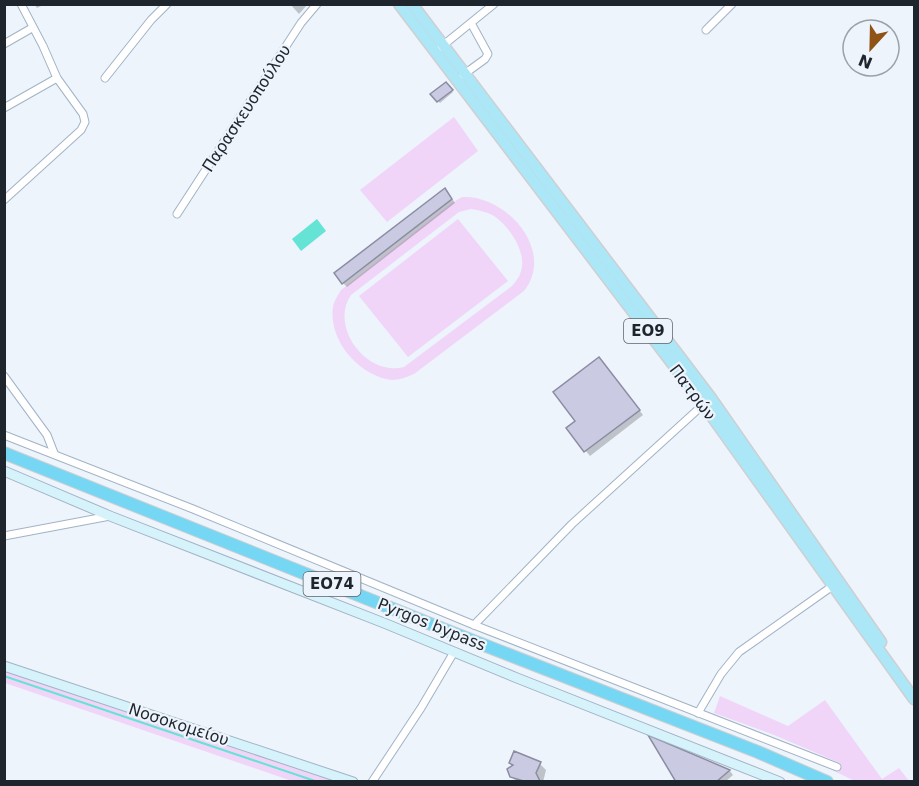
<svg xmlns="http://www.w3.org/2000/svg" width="919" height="786" font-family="'DejaVu Sans',sans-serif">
	<rect width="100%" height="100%" fill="#edf4fc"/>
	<g fill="#f1d5f8" fill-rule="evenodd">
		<path d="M 454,117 L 478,151 L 387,222 L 360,190 Z"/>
		<path d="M 462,197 C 506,194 556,251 524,291 L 414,374 C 407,377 399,380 392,380 C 359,376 328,340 333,307 C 334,301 338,295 341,290 L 452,203 ZM 471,209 C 479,210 487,212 494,216 C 509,226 529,254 520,274 C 519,278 515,282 512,286 L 404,367 C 367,377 329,327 351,295 L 459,212 Z"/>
		<path d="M 458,219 L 508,281 L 408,357 L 359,296 Z"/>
		<path d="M 5,671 L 335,781 L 292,781 L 5,683 Z"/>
		<path d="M 720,696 L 788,726 L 825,700 L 882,779 L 899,768 L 909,781 L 855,781 L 836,772 L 840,763 L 774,735 L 714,713 Z"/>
	</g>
	<path fill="#65e3d5" d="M 317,219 L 326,231 L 301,251 L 292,239 Z"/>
	<g fill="#0003">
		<path d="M 34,4 L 45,4 L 37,8 Z"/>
		<path d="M 290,4 L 308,4 L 299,14 Z"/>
		<path d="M 446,84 L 453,92 L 440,103 L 432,94 Z"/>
		<path d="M 449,194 L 455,203 L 347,287 L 343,283 Z"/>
		<path d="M 603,363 L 643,415 L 590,456 L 568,429 L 577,422 Z"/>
		<path d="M 651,738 L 730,771 L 733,775 L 725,782 L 678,782 Z"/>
		<path d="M 540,764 L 546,770 L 543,782 L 517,782 L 511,776 Z"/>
	</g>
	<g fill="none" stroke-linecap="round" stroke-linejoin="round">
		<path stroke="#65e3d5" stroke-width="2" d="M 4,676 L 318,782"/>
	</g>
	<g fill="#cacae2" stroke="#8c8ca2" stroke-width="1.5">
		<path d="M 446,82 L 453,90 L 437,102 L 430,94 Z"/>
		<path d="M 445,188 L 452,199 L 342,284 L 334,273 Z"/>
		<path d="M 599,357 L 640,410 L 584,452 L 566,428 L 575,421 L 553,392 Z"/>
		<path d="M 648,735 L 730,770 L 716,782 L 676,782 Z"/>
		<path d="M 514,751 L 541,762 L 536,773 L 540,781 L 527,782 L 510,777 L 507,769 L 513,765 L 509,763 Z"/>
	</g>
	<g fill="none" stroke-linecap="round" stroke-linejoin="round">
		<g stroke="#a2b3c5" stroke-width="9">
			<g id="street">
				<path d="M 706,30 L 732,4"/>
				<path d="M 4,44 L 32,28"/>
				<path d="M 441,47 L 494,4"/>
				<path d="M 463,75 L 485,59 L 488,54 L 471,23"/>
				<path d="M 105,78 L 151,20 L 167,4"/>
				<path d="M 4,108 L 57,78"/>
				<path d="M 4,200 L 81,130 L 85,122 L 83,114 L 57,78 L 43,46 L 21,4"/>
				<path d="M 177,214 L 301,23 L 317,4"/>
				<path d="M 4,376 L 47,435 L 54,453"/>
				<path d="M 4,435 L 193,509 L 474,625 L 837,767"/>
				<path d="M 4,536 L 110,516"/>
				<path d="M 474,625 L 572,524 L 705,403"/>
				<path d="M 698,713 L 721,674 L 739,652 L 834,585"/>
				<path d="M 372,782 L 421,708 L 454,652"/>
			</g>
		</g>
		<g stroke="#a2b3c5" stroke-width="11">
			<g id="secondary">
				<path d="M 4,471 L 110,516 L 384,623 L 517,678 L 780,782"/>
				<path d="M 4,666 L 353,782"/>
			</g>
		</g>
		<g stroke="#cecfd1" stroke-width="13">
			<g id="primary">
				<path d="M 399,4 L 703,404 L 914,699"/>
				<path d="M 412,4 L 711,398 L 881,642"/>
			</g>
		</g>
		<g stroke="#cecfd1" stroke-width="14">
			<path id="highway" d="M 4,453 L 443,629 L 758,752 L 827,782"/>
		</g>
		<use href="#street" stroke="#fff" stroke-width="7"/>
		<use href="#secondary" stroke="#d6f3fb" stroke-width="9"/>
		<use href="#primary" stroke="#ace7f8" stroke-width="10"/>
		<use href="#highway" stroke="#75d7f3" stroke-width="12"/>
	</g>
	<g text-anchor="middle" stroke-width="4.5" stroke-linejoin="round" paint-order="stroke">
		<g fill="#edf4fc" stroke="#5d636a" stroke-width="1.5">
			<rect x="624" y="319" width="48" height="24" rx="4.5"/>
			<rect x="303.5" y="572" width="57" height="24" rx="4.5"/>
		</g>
		<g font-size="15" font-weight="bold" fill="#1f252c">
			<text x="648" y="336">ΕΟ9</text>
			<text x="332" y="589">ΕΟ74</text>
		</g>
		<g font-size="16" fill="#1f252c" stroke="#edf4fc">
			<text transform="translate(246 108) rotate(-57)" y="6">Παρασκευοπούλου</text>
			<text transform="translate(693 392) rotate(53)" y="6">Πατρών</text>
			<text transform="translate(432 624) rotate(22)" y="6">Pyrgos bypass</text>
			<text transform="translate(179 724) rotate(18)" y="6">Νοσοκομείου</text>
		</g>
	</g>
	<rect width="919" height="786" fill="none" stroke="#1f252c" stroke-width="12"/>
	<g transform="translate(871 48) rotate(202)"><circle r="28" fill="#edf4fc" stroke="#9ba1a9" stroke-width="1.5"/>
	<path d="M0-4.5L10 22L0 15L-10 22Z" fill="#905316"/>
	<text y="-9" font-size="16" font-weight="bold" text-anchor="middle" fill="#1f252c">N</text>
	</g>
</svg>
